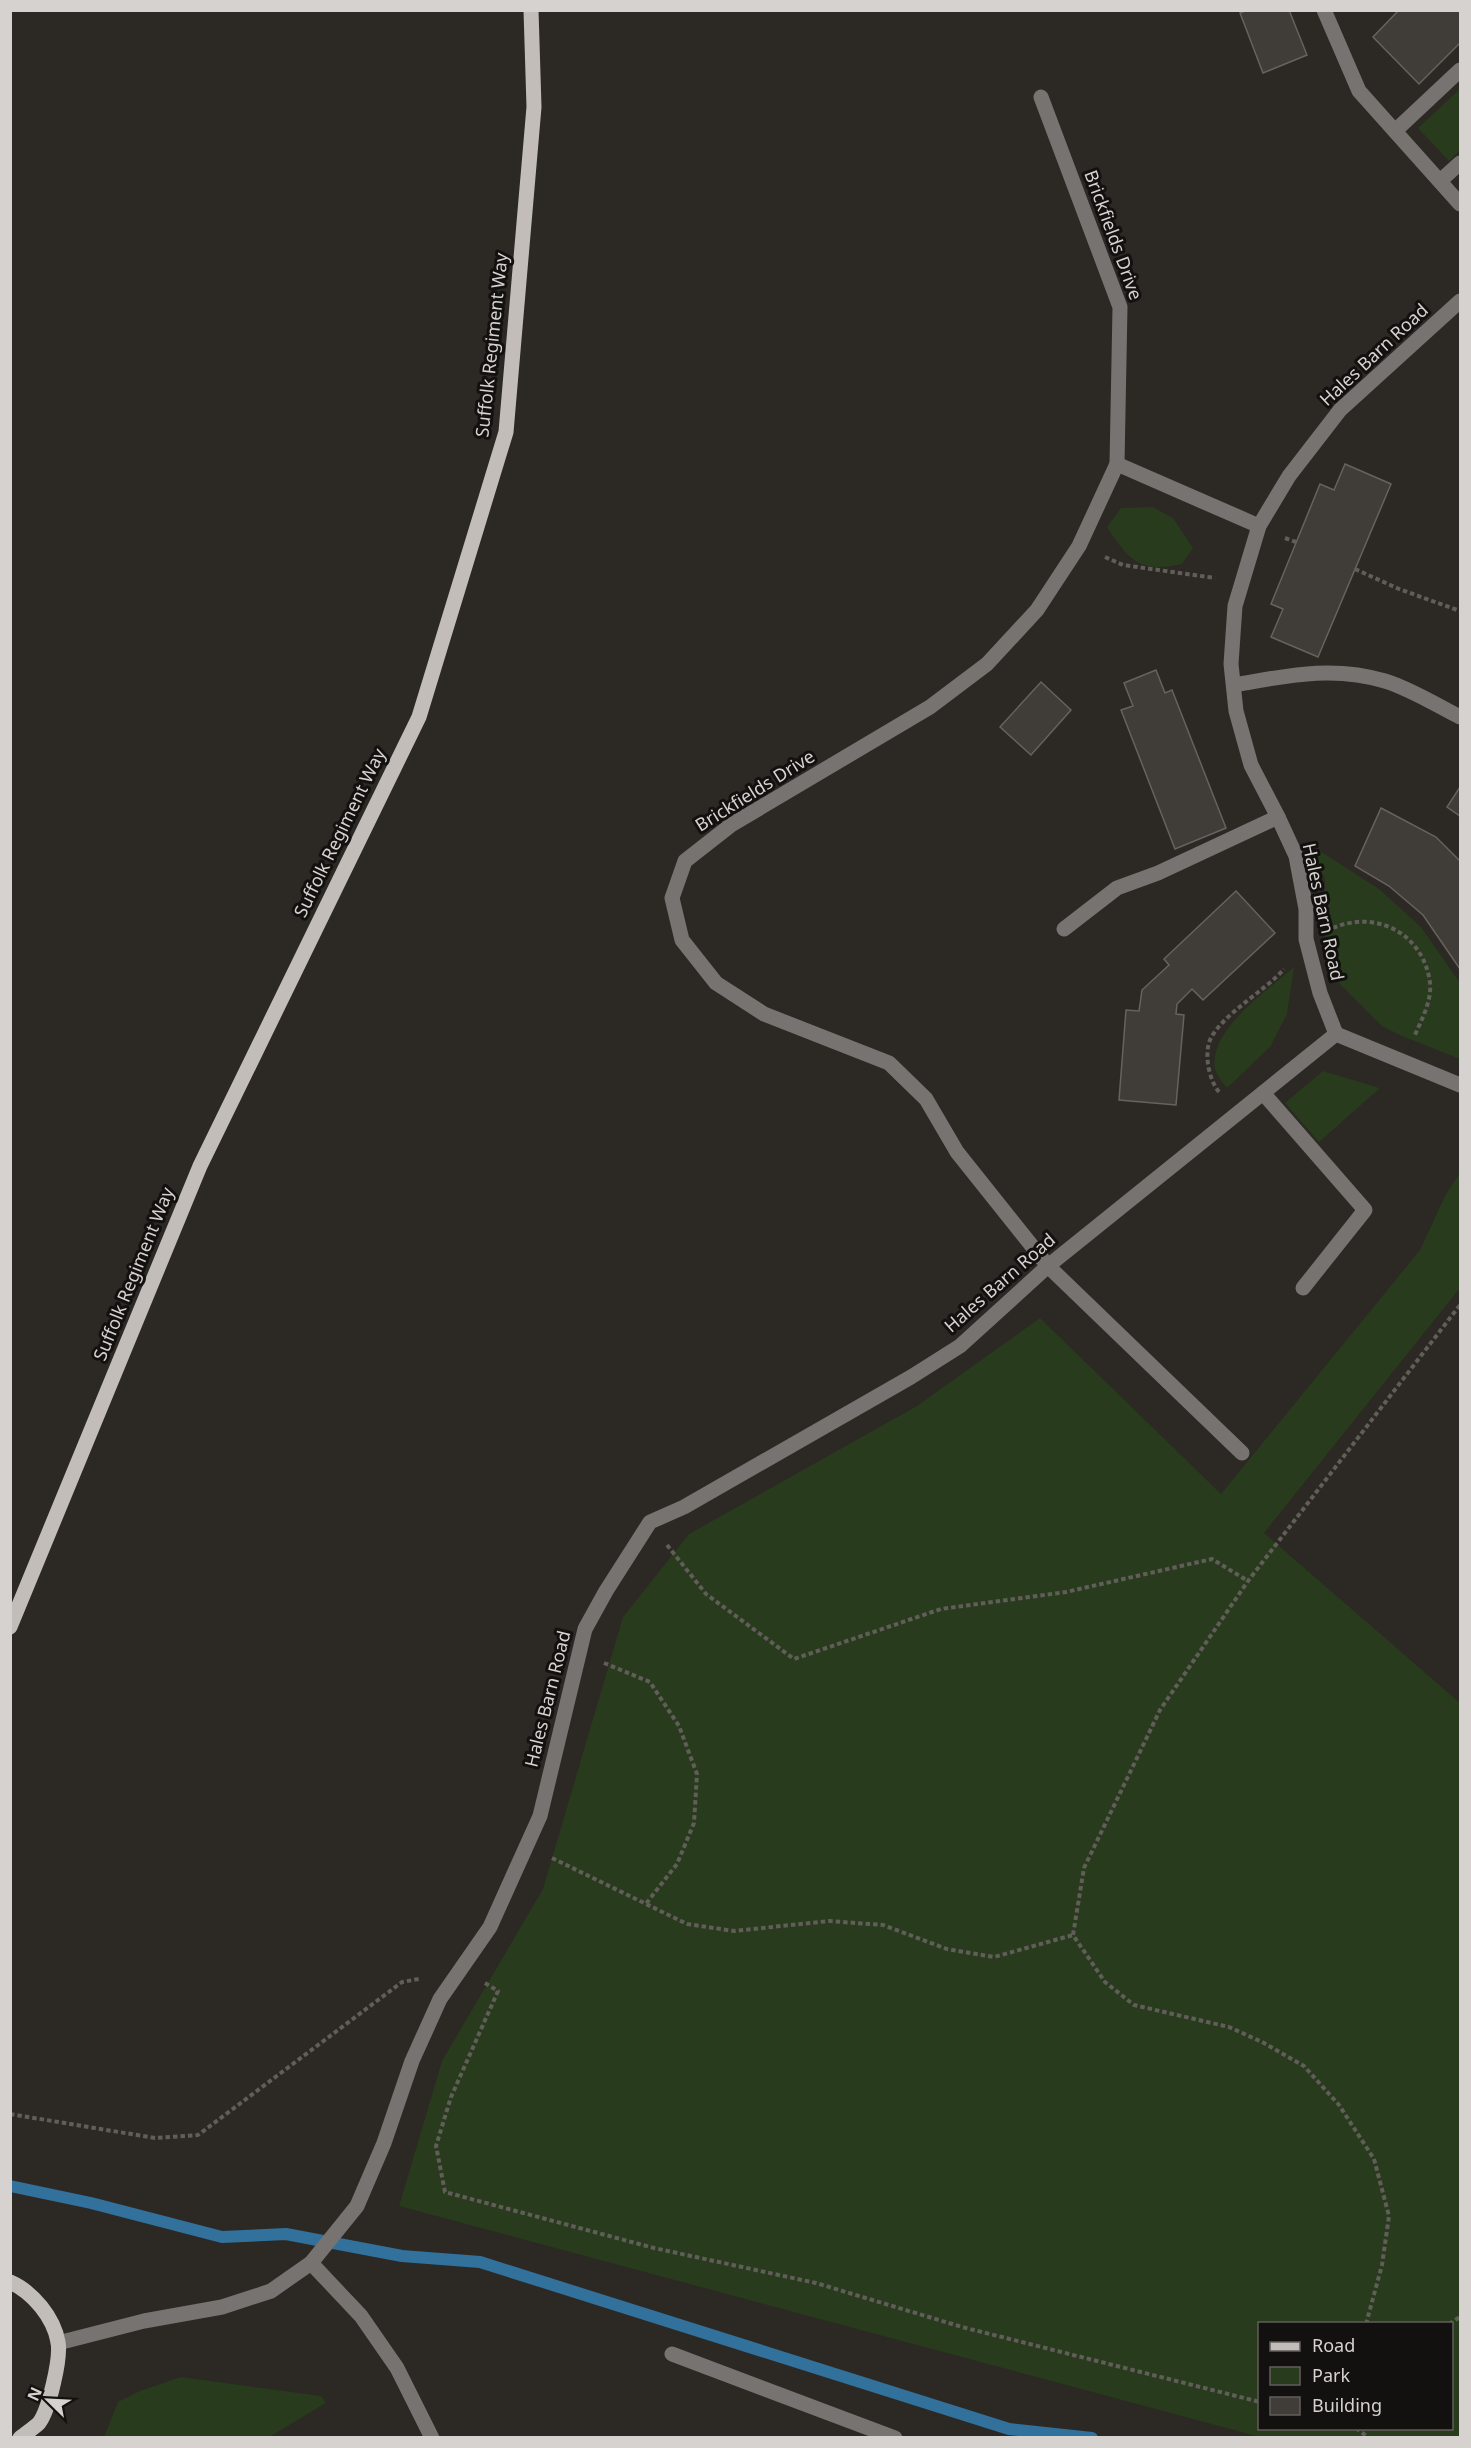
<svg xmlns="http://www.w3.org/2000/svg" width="1471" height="2448" font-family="'Noto Sans',sans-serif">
	<rect width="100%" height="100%" fill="#2c2824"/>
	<g fill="#283b1c" fill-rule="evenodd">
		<path d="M 1460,89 L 1460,150 L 1449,161 L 1418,128 Z"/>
		<path d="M 1153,507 L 1173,518 L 1193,548 L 1182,564 C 1140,573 1129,561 1107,527 L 1121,508 Z"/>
		<path d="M 1320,851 L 1379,889 L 1421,927 L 1460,983 L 1460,1059 L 1402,1036 L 1382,1026 L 1334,978 L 1325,946 L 1325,879 L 1317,862 Z"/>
		<path d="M 1294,967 L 1287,1014 L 1270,1047 L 1227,1088 C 1223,1083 1216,1075 1215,1069 C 1208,1030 1268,990 1294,967 Z"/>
		<path d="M 1323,1071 L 1380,1088 L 1319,1142 L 1285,1103 Z"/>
		<path d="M 1460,1173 L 1460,1288 L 1264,1533 L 1460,1703 L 1460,2437 L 1260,2437 L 399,2206 L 442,2061 L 543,1889 L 623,1617 L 689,1534 L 917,1406 L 1040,1318 L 1221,1494 L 1420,1250 L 1446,1194 ZM 1260,2324 L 1452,2324 L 1452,2428 L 1260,2428 Z"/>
		<path d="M 181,2377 L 321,2396 L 326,2403 L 269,2437 L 104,2437 L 118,2402 L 140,2391 Z"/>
	</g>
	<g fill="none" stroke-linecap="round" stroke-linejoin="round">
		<path stroke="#31719c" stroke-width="12" d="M 10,2186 L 91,2203 L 222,2237 L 286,2234 L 402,2256 L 480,2262 L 1009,2429 L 1092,2438"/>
	</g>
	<g fill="#403c38" stroke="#67625e" stroke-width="1.5">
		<path d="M 1247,10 L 1289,10 L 1307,55 L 1263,73 L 1240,13 Z"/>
		<path d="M 1399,10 L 1460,10 L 1460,43 L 1419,84 L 1373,37 Z"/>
		<path d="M 1345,464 L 1391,484 L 1318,657 L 1271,637 L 1283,609 L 1271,604 L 1320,484 L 1334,490 Z"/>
		<path d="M 1156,670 L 1165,693 L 1172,690 L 1226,828 L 1175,849 L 1121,710 L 1133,706 L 1124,683 Z"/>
		<path d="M 1041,682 L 1071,710 L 1031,755 L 1000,727 Z"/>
		<path d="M 1460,787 L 1460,816 L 1447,807 Z"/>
		<path d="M 1381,808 L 1436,837 L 1460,861 L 1460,969 L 1423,915 L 1389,886 L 1355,866 Z"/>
		<path d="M 1236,891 L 1275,933 L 1203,1000 L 1192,989 L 1177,1004 L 1176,1014 L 1184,1015 L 1176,1105 L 1119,1100 L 1126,1010 L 1139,1011 L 1142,990 L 1169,965 L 1164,959 Z"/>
	</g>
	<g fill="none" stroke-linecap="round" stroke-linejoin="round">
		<g stroke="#615d59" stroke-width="4" stroke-dasharray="4.5 3" stroke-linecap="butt">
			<path d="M 1285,538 L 1296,542"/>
			<path d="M 1105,557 L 1123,565 L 1215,578"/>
			<path d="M 1355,569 L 1399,589 L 1460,611"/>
			<path d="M 1333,928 C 1378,909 1424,935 1430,983 C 1432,1001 1421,1021 1414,1037"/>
			<path d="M 1219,1092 C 1209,1080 1204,1055 1210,1040 C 1221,1015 1265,991 1284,969"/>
			<path d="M 667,1545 L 706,1594 L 794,1659 L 941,1609 L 1066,1592 L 1212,1559 L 1248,1581"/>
			<path d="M 604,1663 L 650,1682 L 679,1726 L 697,1774 L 694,1823 L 677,1864 L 645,1905"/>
			<path d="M 552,1858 L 687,1924 L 734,1931 L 829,1921 L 883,1925 L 947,1949 L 994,1957 L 1073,1935"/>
			<path d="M 485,1983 L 498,1991 L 451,2097 L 436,2146 L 445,2192 L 654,2248 L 816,2283 L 962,2327 L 1260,2402"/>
			<path d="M 10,2114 L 155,2138 L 198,2135 L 402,1982 L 419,1979"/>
			<path d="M 1366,2324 L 1382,2265 L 1389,2216 L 1374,2159 L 1339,2105 L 1304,2066 L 1262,2042 L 1229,2027 L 1134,2005 L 1105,1982 L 1073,1935 L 1084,1868 L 1160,1710 L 1248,1581 L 1460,1305"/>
			<path d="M 1449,2324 L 1460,2317"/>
			<path d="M 1356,2428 L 1369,2438"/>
		</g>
		<g stroke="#767371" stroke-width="15">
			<path d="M 1324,10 L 1359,91 L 1460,204"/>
			<path d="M 1041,97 L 1120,307 L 1117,464"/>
			<path d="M 1395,131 L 1460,70"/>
			<path d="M 1440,181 L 1460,163"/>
			<path d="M 1234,685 C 1286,676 1332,665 1385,681 C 1411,689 1436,705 1460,717"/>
			<path d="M 1064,929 L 1117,888 L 1158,873 L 1278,817"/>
			<path d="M 1336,1034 L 1460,1085"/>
			<path d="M 1263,1093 L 1365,1210 L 1303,1288"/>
			<path d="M 1242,1453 L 1048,1266 L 957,1152 L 926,1099 L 889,1063 L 764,1014 L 716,983 L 682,940 L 672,898 L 685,861 L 731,825 L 930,707 L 987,664 L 1037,610 L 1079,546 L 1117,464 L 1259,526"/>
			<path d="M 311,2263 L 361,2316 L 397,2368 L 432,2438"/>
			<path d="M 58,2343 L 144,2321 L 222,2307 L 271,2291 L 311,2263 L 357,2206 L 384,2143 L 412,2061 L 440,1999 L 490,1927 L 540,1816 L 585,1629 L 606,1591 L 650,1522 L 684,1507 L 911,1377 L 960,1346 L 1048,1266 L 1336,1034 L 1320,993 L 1306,939 L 1306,909 L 1296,856 L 1278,817 L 1251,765 L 1236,711 L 1231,664 L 1235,606 L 1259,526 L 1289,476 L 1340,410 L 1460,301"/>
			<path d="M 672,2354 L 895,2438"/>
		</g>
		<g stroke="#c3bdba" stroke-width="15">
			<path d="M 10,1627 L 200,1166 L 419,717 L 506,432 L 534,107 L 531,10"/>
			<path d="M 10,2282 C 33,2292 54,2318 58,2342 C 61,2358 49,2410 39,2423 C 34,2428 26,2433 20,2438"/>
		</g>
	</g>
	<g text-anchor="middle" stroke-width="6" stroke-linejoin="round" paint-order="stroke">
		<g font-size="18" fill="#d5d2cf" stroke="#13110f">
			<text transform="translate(1113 235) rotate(70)" y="6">Brickfields Drive</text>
			<text transform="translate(492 345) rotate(-84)" y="6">Suffolk Regiment Way</text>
			<text transform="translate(1374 355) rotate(-43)" y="6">Hales Barn Road</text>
			<text transform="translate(755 791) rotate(-32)" y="6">Brickfields Drive</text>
			<text transform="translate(340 833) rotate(-64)" y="6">Suffolk Regiment Way</text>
			<text transform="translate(1323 912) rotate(78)" y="6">Hales Barn Road</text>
			<text transform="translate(134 1274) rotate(-68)" y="6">Suffolk Regiment Way</text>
			<text transform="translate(1000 1283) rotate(-41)" y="6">Hales Barn Road</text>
			<text transform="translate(548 1699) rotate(-76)" y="6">Hales Barn Road</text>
		</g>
	</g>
	<rect width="1471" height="2448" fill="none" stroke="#d5d2cf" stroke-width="24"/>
	<rect x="1258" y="2322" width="195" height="108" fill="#13110f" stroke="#615e5c" stroke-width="1.5"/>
	<rect x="1270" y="2342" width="30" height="9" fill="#c3bdba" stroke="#615e5c" stroke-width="1.5"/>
	<text x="1312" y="2352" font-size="18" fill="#d5d2cf">Road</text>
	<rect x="1270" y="2367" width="30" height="18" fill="#283b1c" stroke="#615e5c" stroke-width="1.5"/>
	<text x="1312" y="2382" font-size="18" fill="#d5d2cf">Park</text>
	<rect x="1270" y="2397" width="30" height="18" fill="#403c38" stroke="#615e5c" stroke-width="1.5"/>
	<text x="1312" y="2412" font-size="18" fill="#d5d2cf">Building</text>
	<g transform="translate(48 2400) rotate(294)" stroke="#13110f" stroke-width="4.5" paint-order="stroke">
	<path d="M0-4.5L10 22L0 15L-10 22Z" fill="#d5d2cf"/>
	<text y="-9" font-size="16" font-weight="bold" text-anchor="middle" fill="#d5d2cf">N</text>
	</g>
</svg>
